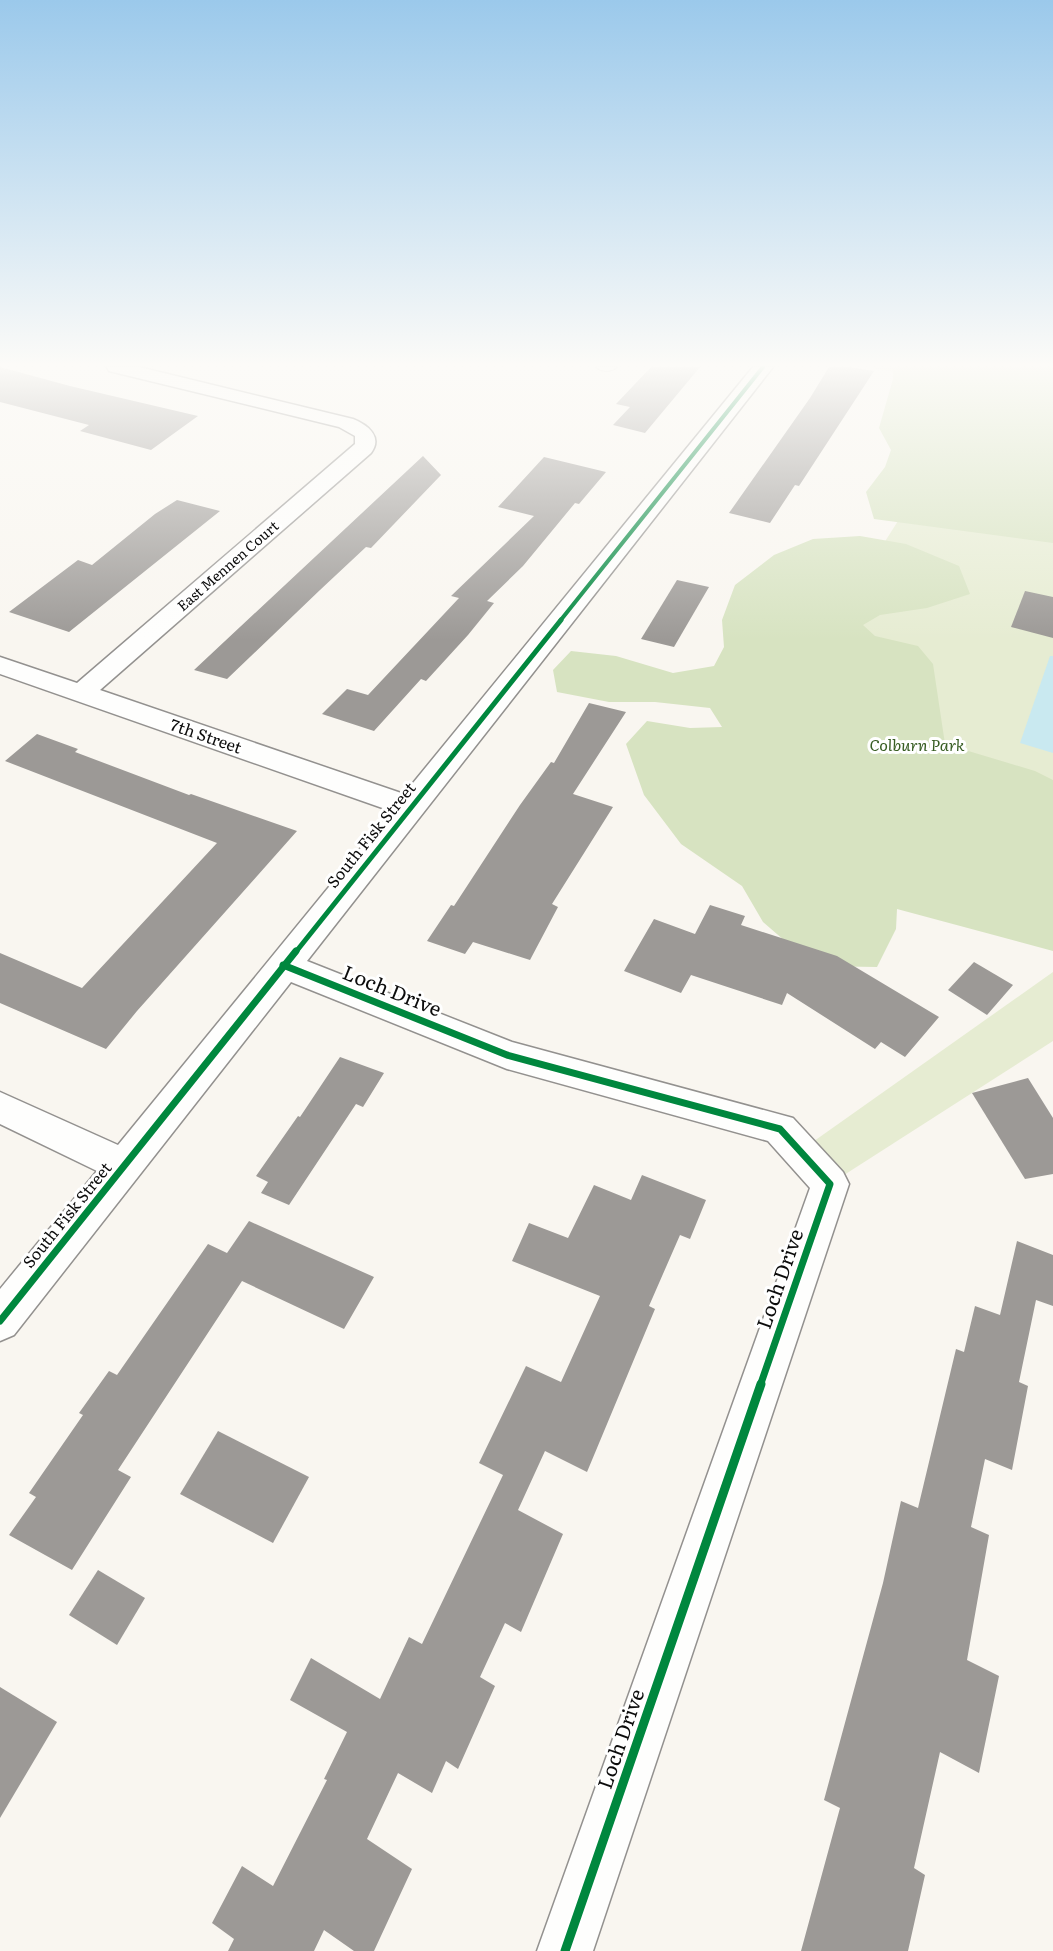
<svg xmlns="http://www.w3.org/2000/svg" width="1053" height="1951" font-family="Literata,serif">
	<rect width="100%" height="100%" fill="#f9f6f0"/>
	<g fill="#e6ecd2">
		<path d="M 869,367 L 1053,367 L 1053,928 L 704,827 L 981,390 Z"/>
		<path d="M 1053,972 L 1053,1041 L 830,1184 L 800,1151 Z"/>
	</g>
	<g fill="#d7e3c1">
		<path d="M 893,367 L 1053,367 L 1053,543 L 874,519 L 866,492 L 885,467 L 891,450 L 879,428 L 893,379 Z"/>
		<path d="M 860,536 L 906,544 L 959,566 L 970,594 L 927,608 L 880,615 L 863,625 L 875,636 L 918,646 L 933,664 L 945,744 L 1035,771 L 1053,780 L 1053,951 L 897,909 L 896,929 L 877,967 L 814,966 L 763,922 L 742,886 L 681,844 L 644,795 L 626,744 L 647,721 L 690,728 L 722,727 L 710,708 L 655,702 L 609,702 L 557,692 L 553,670 L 571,651 L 616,656 L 673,673 L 714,666 L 724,647 L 722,620 L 735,585 L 774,555 L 813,539 Z"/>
	</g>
	<path fill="#c9e9f0" d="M 1050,656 L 1053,656 L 1053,753 L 1020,743 Z"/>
	<g fill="#9c9996">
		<path d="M 0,367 L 70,386 L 198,416 L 151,450 L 80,431 L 89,425 L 0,402 Z"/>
		<path d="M 651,367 L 700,367 L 645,433 L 613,425 L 630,407 L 616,404 Z"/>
		<path d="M 829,367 L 850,367 L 874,371 L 799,486 L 795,485 L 770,523 L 729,513 L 810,398 Z"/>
		<path d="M 423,456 L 441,475 L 371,548 L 366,547 L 320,590 L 227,679 L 194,670 Z"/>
		<path d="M 544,457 L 606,472 L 579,504 L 575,503 L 523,566 L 487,601 L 494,603 L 468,635 L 426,681 L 421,679 L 374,731 L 322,714 L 347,689 L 368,695 L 459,598 L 451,596 L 534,516 L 498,507 Z"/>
		<path d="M 177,500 L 220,511 L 69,632 L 9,612 L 78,560 L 92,565 L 155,514 Z"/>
		<path d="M 677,580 L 709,587 L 674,647 L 641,639 Z"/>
		<path d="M 1025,591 L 1053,597 L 1053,638 L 1011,627 Z"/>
		<path d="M 589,703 L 626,712 L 573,794 L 613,807 L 552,904 L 558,907 L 530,960 L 473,942 L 465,954 L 427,941 L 451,905 L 454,906 L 520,805 L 551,762 L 554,763 Z"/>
		<path d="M 37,734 L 78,749 L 75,752 L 189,795 L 191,794 L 297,831 L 137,1011 L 106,1049 L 0,1003 L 0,953 L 82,988 L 217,843 L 5,761 Z"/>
		<path d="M 710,905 L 745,916 L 741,925 L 837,956 L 939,1017 L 905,1057 L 881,1042 L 875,1049 L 787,993 L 782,1005 L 691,975 L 681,993 L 624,971 L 654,919 L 695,934 Z"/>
		<path d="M 974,962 L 1013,985 L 987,1015 L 948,990 Z"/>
		<path d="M 340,1057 L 384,1073 L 363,1107 L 356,1104 L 289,1205 L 261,1193 L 268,1182 L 256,1176 L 298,1116 L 300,1117 Z"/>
		<path d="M 1028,1078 L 1053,1118 L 1053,1174 L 1025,1179 L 972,1093 Z"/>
		<path d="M 642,1175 L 706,1200 L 690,1239 L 680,1235 L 649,1306 L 655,1309 L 587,1472 L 545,1451 L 518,1510 L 563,1534 L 521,1632 L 505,1623 L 480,1677 L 495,1686 L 458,1769 L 446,1761 L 432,1793 L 398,1773 L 367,1839 L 412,1869 L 374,1951 L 354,1951 L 324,1930 L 314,1951 L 228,1951 L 234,1939 L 212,1923 L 242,1866 L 273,1886 L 327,1780 L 324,1779 L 347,1732 L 290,1700 L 311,1658 L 380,1699 L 409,1637 L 422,1644 L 503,1475 L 479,1463 L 526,1366 L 561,1382 L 600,1296 L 512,1261 L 529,1223 L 568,1238 L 594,1185 L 631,1200 Z"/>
		<path d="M 249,1221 L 374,1277 L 344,1329 L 242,1281 L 118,1470 L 131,1477 L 72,1570 L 9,1535 L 36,1497 L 29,1493 L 83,1415 L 79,1413 L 109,1371 L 117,1375 L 208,1244 L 227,1253 Z"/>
		<path d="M 1017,1241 L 1053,1255 L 1053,1306 L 1036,1300 L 1019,1382 L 1028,1386 L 1012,1470 L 985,1459 L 971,1527 L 989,1535 L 967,1660 L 999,1676 L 979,1773 L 940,1752 L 914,1868 L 925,1875 L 908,1951 L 801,1951 L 840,1808 L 824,1800 L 883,1583 L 901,1501 L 918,1508 L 956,1349 L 964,1352 L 975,1306 L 1000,1315 Z"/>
		<path d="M 218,1431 L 309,1477 L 273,1543 L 180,1494 Z"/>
		<path d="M 98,1570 L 145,1598 L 117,1645 L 69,1615 Z"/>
		<path d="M 0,1687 L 57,1722 L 0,1818 Z"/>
	</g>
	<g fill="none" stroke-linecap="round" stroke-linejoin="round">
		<g stroke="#93918f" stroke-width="2">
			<path id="lane" d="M 596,367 L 617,367 C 612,372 601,372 596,367 Z"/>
		</g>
		<g stroke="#93918f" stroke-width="3">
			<path id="street" d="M 107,367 L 139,367 L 353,419 C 368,425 383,437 371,453 L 100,690 L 404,794 L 753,367 L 773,367 L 307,961 L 512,1042 L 793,1118 L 843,1172 L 849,1184 L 593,1951 L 537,1951 L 810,1188 L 768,1141 L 507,1069 L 291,982 L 14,1335 L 0,1341 L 0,1289 L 97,1171 L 0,1124 L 0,1092 L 118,1145 L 391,811 L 0,674 L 0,657 L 77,683 L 355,444 L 355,436 L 339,427 L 109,371 Z"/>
		</g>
		<use href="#lane" fill="#fefefd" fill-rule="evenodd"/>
		<use href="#street" fill="#fefefd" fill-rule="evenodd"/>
		<g stroke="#fff" stroke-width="6">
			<path id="cycleway-far3" d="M 560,621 L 763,367"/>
		</g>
		<g stroke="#fff" stroke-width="8">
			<path id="cycleway-far2" d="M 295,953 L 561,620"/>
		</g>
		<g stroke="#fff" stroke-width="10">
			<g id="cycleway-far1">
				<path d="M 283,965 L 507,1055 L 780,1129 L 830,1184 L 760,1386"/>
				<path d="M 0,1321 L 296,951"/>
			</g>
		</g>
		<g stroke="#fff" stroke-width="13">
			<path id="cycleway" d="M 565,1951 L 761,1384"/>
		</g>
		<use href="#cycleway-far3" stroke="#00873e" stroke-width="4"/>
		<use href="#cycleway-far2" stroke="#00873e" stroke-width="5"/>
		<use href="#cycleway-far1" stroke="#00873e" stroke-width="7"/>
		<use href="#cycleway" stroke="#00873e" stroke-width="9"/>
	</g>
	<linearGradient id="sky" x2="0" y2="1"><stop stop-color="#9bc9eb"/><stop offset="0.57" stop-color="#fcfbf8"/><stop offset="1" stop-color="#fcfbf8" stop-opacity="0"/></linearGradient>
	<rect width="1053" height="640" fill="url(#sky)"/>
	<g text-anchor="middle" stroke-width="6" stroke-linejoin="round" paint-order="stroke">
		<g font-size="14" fill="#0c0c0c" stroke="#fff">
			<text transform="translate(228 566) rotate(-41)" y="5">East Mennen Court</text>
		</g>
		<g font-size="16" fill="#0c0c0c" stroke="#fff">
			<text transform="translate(206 736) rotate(19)" y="6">7th Street</text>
			<text transform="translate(371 835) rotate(-51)" y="6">South Fisk Street</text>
			<text transform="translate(67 1215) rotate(-51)" y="6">South Fisk Street</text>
		</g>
		<g font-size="16" font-style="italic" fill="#375d22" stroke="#fff">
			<text x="917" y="751">Colburn Park</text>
		</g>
		<g font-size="20" fill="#0c0c0c" stroke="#fff">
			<text transform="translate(392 991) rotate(22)" y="7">Loch Drive</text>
			<text transform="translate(780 1279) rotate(-71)" y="7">Loch Drive</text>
			<text transform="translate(621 1739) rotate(-71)" y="7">Loch Drive</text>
		</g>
	</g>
</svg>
